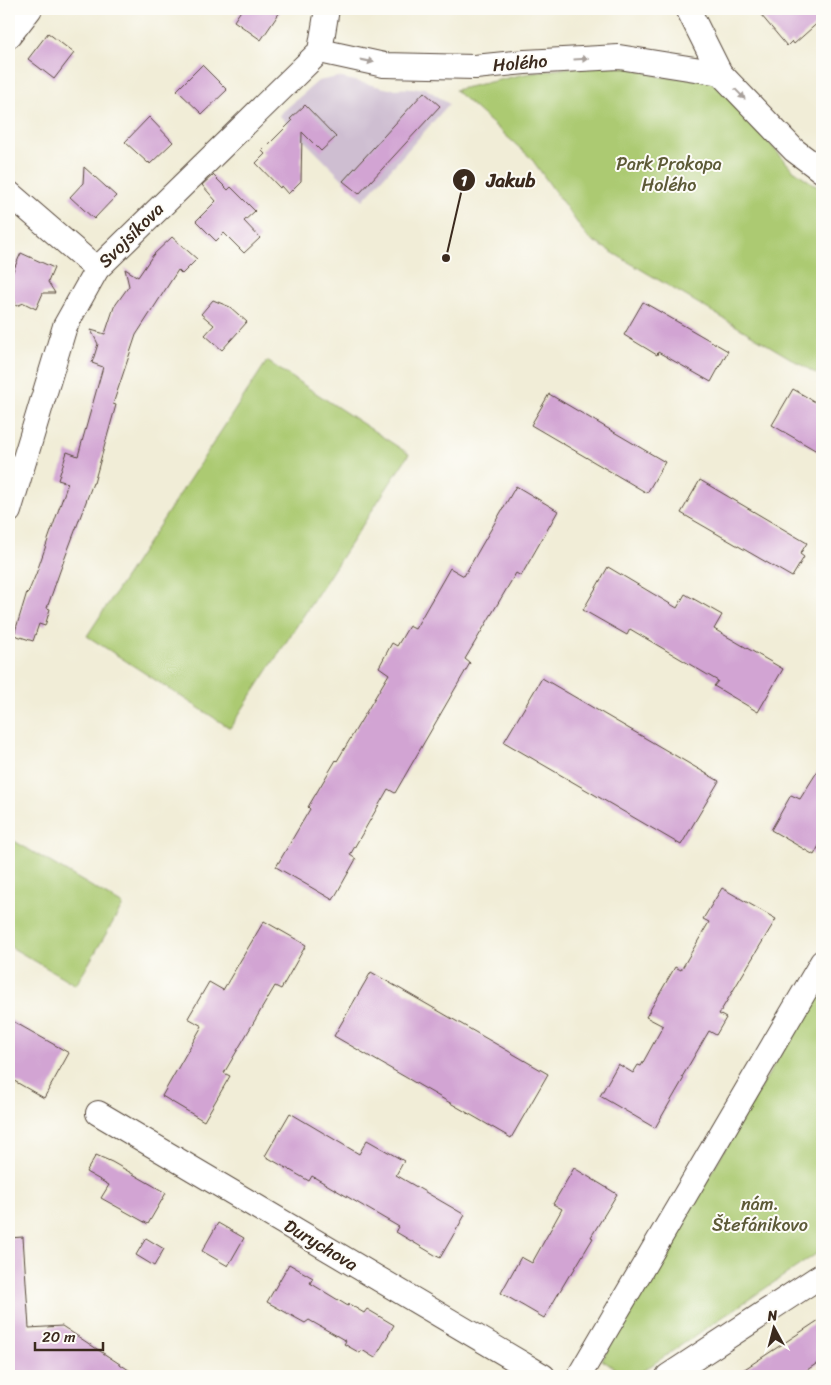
<svg xmlns="http://www.w3.org/2000/svg" width="831" height="1385" font-family="Sriracha,sans-serif">
	<rect width="100%" height="100%" fill="#fdfcf7"/>
	<filter id="ink" filterUnits="userSpaceOnUse"><feTurbulence type="fractalNoise" baseFrequency=".02" numOctaves="2"/><feDisplacementMap in="SourceGraphic" scale="10" xChannelSelector="R" yChannelSelector="G"/><feConvolveMatrix kernelMatrix="1 2 1 2 8 2 1 2 1" color-interpolation-filters="sRGB"/></filter>
	<filter id="wash" filterUnits="userSpaceOnUse"><feTurbulence type="fractalNoise" baseFrequency=".0096" numOctaves="4" result="noise"/><feDisplacementMap in="SourceGraphic" scale="20" xChannelSelector="R" yChannelSelector="G"/><feGaussianBlur stdDeviation="1.12" result="paint"/><feColorMatrix in="noise" values="0 0 0 0 0 0 0 0 0 0 0 0 0 0 0 0 0 1.4 0 .05"/><feComposite in="paint" operator="in"/></filter>
	<g filter="url(#wash)">
		<rect width="100%" height="100%" fill="#f1edd7"/>
		<path fill="#cebed1" d="M 338,77 L 389,89 L 425,88 L 449,104 L 363,200 L 279,115 L 318,81 Z"/>
		<g fill="#acca72" stroke="#747a48">
			<path d="M 610,62 L 662,77 L 707,78 L 724,91 L 792,169 L 822,190 L 822,377 L 588,238 L 531,158 L 455,90 L 525,74 Z"/>
			<path d="M 267,361 L 409,454 L 230,728 L 87,636 Z"/>
			<path d="M 9,838 L 123,905 L 76,985 L 9,946 Z"/>
			<path d="M 822,983 L 822,1250 L 637,1375 C 623,1376 614,1368 602,1360 Z"/>
		</g>
		<g id="blocks">
			<g fill="#d2a4d3">
				<path d="M 242,9 L 282,9 L 261,40 L 234,21 Z"/>
				<path d="M 756,9 L 815,9 L 822,17 L 822,19 L 794,44 L 792,41 L 787,46 Z"/>
				<path d="M 48,33 L 74,53 L 54,79 L 28,59 Z"/>
				<path d="M 202,65 L 227,90 L 202,114 L 177,90 Z"/>
				<path d="M 424,92 L 440,106 L 359,194 L 343,181 Z"/>
				<path d="M 305,105 L 336,137 L 321,151 L 302,132 L 301,181 L 288,194 L 281,186 L 280,188 L 256,163 L 265,154 L 262,151 L 292,121 L 290,119 Z"/>
				<path d="M 149,117 L 173,142 L 150,164 L 149,162 L 148,163 L 125,142 Z"/>
				<path d="M 84,167 L 116,196 L 94,219 L 70,197 L 83,183 Z"/>
				<path d="M 213,175 L 228,190 L 231,187 L 255,211 L 244,221 L 260,238 L 244,253 L 224,233 L 216,241 L 196,221 L 216,201 L 202,185 Z"/>
				<path d="M 172,237 L 197,259 L 182,274 L 178,270 L 136,335 L 113,404 L 116,405 L 94,483 L 93,483 L 60,571 L 47,608 L 50,609 L 45,626 L 39,624 L 33,641 L 14,635 L 27,592 L 28,593 L 36,574 L 68,483 L 58,480 L 67,452 L 78,456 L 103,367 L 92,363 L 98,344 L 91,330 L 105,334 L 114,307 L 129,286 L 125,269 L 138,277 L 153,255 Z"/>
				<path d="M 21,253 L 54,268 L 48,282 L 55,293 L 43,293 L 36,309 L 24,303 L 16,306 L 14,299 L 9,297 L 9,280 Z"/>
				<path d="M 213,300 L 230,307 L 247,322 L 222,350 L 205,335 L 214,325 L 201,314 Z"/>
				<path d="M 643,302 L 728,351 L 711,382 L 658,352 L 657,355 L 624,335 Z"/>
				<path d="M 793,389 L 822,406 L 822,454 L 772,425 Z"/>
				<path d="M 549,394 L 665,462 L 647,493 L 531,425 Z"/>
				<path d="M 700,480 L 807,543 L 800,554 L 804,557 L 792,577 L 681,513 Z"/>
				<path d="M 516,486 L 558,511 L 521,576 L 516,573 L 465,659 L 470,663 L 395,793 L 388,789 L 350,855 L 356,859 L 333,900 L 276,867 L 310,809 L 308,807 L 336,760 L 337,761 L 389,674 L 379,667 L 392,643 L 397,646 L 409,626 L 415,629 L 450,568 L 464,576 Z"/>
				<path d="M 608,567 L 677,608 L 685,594 L 722,615 L 714,629 L 783,669 L 758,712 L 714,686 L 718,681 L 630,629 L 627,635 L 583,610 Z"/>
				<path d="M 542,678 L 719,781 L 681,845 L 504,742 Z"/>
				<path d="M 822,764 L 822,840 L 814,855 L 771,830 L 791,795 L 800,799 Z"/>
				<path d="M 722,888 L 776,919 L 719,1014 L 726,1018 L 716,1035 L 709,1031 L 682,1077 L 684,1078 L 655,1128 L 600,1096 L 618,1064 L 633,1073 L 638,1065 L 641,1066 L 663,1026 L 646,1017 L 675,967 L 681,970 L 709,922 L 703,919 Z"/>
				<path d="M 264,921 L 306,945 L 281,989 L 275,986 L 224,1073 L 230,1076 L 204,1121 L 162,1096 L 202,1026 L 188,1018 L 209,982 L 223,990 Z"/>
				<path d="M 371,972 L 548,1074 L 511,1138 L 334,1036 Z"/>
				<path d="M 9,1019 L 69,1053 L 44,1098 L 9,1078 Z"/>
				<path d="M 290,1113 L 359,1154 L 367,1140 L 404,1161 L 396,1175 L 465,1215 L 440,1258 L 396,1232 L 399,1227 L 312,1176 L 309,1181 L 265,1156 Z"/>
				<path d="M 96,1155 L 112,1162 L 166,1193 L 148,1224 L 101,1198 L 109,1185 L 86,1172 Z"/>
				<path d="M 574,1168 L 617,1194 L 591,1237 L 593,1238 L 571,1275 L 570,1274 L 544,1318 L 501,1293 L 521,1257 L 532,1263 L 562,1209 L 553,1204 Z"/>
				<path d="M 218,1223 L 244,1238 L 228,1266 L 202,1251 Z"/>
				<path d="M 23,1237 L 29,1328 L 62,1326 L 138,1376 L 9,1376 L 9,1238 Z"/>
				<path d="M 146,1238 L 164,1249 L 154,1266 L 136,1255 Z"/>
				<path d="M 289,1264 L 313,1278 L 310,1283 L 348,1306 L 349,1304 L 364,1313 L 367,1309 L 394,1325 L 375,1358 L 362,1350 L 360,1353 L 344,1344 L 346,1341 L 309,1320 L 305,1323 L 267,1302 Z"/>
				<path d="M 822,1318 L 822,1360 L 798,1376 L 734,1376 Z"/>
			</g>
		</g>
	</g>
	<g filter="url(#ink)">
		<use href="#blocks" fill-opacity="0" stroke="#56473a" stroke-width="1"/>
		<g fill="none" stroke-linecap="round" stroke-linejoin="round">
			<g stroke="#56473a" stroke-width="26">
				<g id="minor">
					<path d="M 688,9 L 720,73 L 794,150 L 822,171"/>
					<path d="M 9,36 L 30,9"/>
					<path d="M 320,51 L 384,65 L 475,67 L 525,62 L 619,57 L 720,73"/>
					<path d="M 9,193 L 97,269"/>
					<path d="M 9,511 L 65,326 L 97,269 L 320,51 L 327,9"/>
					<path d="M 98,1113 L 543,1376"/>
					<path d="M 579,1376 L 822,962"/>
					<path d="M 668,1376 L 822,1275"/>
				</g>
			</g>
			<use href="#minor" stroke="#fff" stroke-width="24"/>
		</g>
		<defs><path id="oneway-solid" d="M-6-.8H1V-3.2L6.5 0L1 3.2V.8H-6Z" transform="scale(1.25)"/></defs>
		<g fill="#a79f9a">
			<use href="#oneway-solid" transform="translate(581 59) rotate(-4)"/>
			<use href="#oneway-solid" transform="translate(367 61) rotate(11)"/>
			<use href="#oneway-solid" transform="translate(740 94) rotate(46)"/>
		</g>
	</g>
	<g text-anchor="middle" stroke-width="4" stroke-linejoin="round" paint-order="stroke">
		<g font-size="18" fill="#3b2a1e" stroke="#fdfcf7">
			<text transform="translate(520 63) rotate(-5)" y="6">Holého</text>
			<text transform="translate(131 235) rotate(-45)" y="6">Svojsíkova</text>
			<text transform="translate(321 1245) rotate(31)" y="6">Durychova</text>
		</g>
		<g font-size="18" fill="#5d5a37" stroke="#fdfcf7">
			<text x="669" y="170">Park Prokopa<tspan x="669" dy="21">Holého</tspan></text>
			<text x="760" y="1210">nám.<tspan x="760" dy="21">Štefánikovo</tspan></text>
		</g>
	</g>
	<path fill="none" stroke="#3b2a1e" stroke-width="2" d="M446 258L464 180"/>
	<g fill="#3b2a1e" stroke="#fdfcf7" stroke-width="2">
		<circle cx="446" cy="258" r="5"/>
		<circle cx="464" cy="180" r="12"/>
	</g>
	<g font-size="15" text-anchor="middle" font-weight="bold" fill="#fff">
		<text x="464" y="186">1</text>
	</g>
	<g font-size="19" text-anchor="middle" font-weight="bold" fill="#3b2a1e" stroke="#fdfcf7" stroke-width="4" stroke-linejoin="round" paint-order="stroke">
		<text x="511" y="187">Jakub</text>
	</g>
	<rect width="831" height="1385" fill="none" stroke="#fdfcf7" stroke-width="30"/>
	<g transform="translate(774 1328) rotate(353)" stroke="#fdfcf7" stroke-width="4" paint-order="stroke">
	<path d="M0-4L9 19L0 12L-9 19Z" fill="#3b2a1e"/>
	<text y="-8" font-size="14" font-weight="bold" text-anchor="middle" fill="#3b2a1e">N</text>
	</g>
	<path d="M35 1342v8h68v-8" fill="none" stroke="#3b2a1e" stroke-width="2.5"/>
	<text x="42" y="1342" font-size="15" fill="#3b2a1e" stroke="#fdfcf7" stroke-width="4" paint-order="stroke">20 m</text>
</svg>
